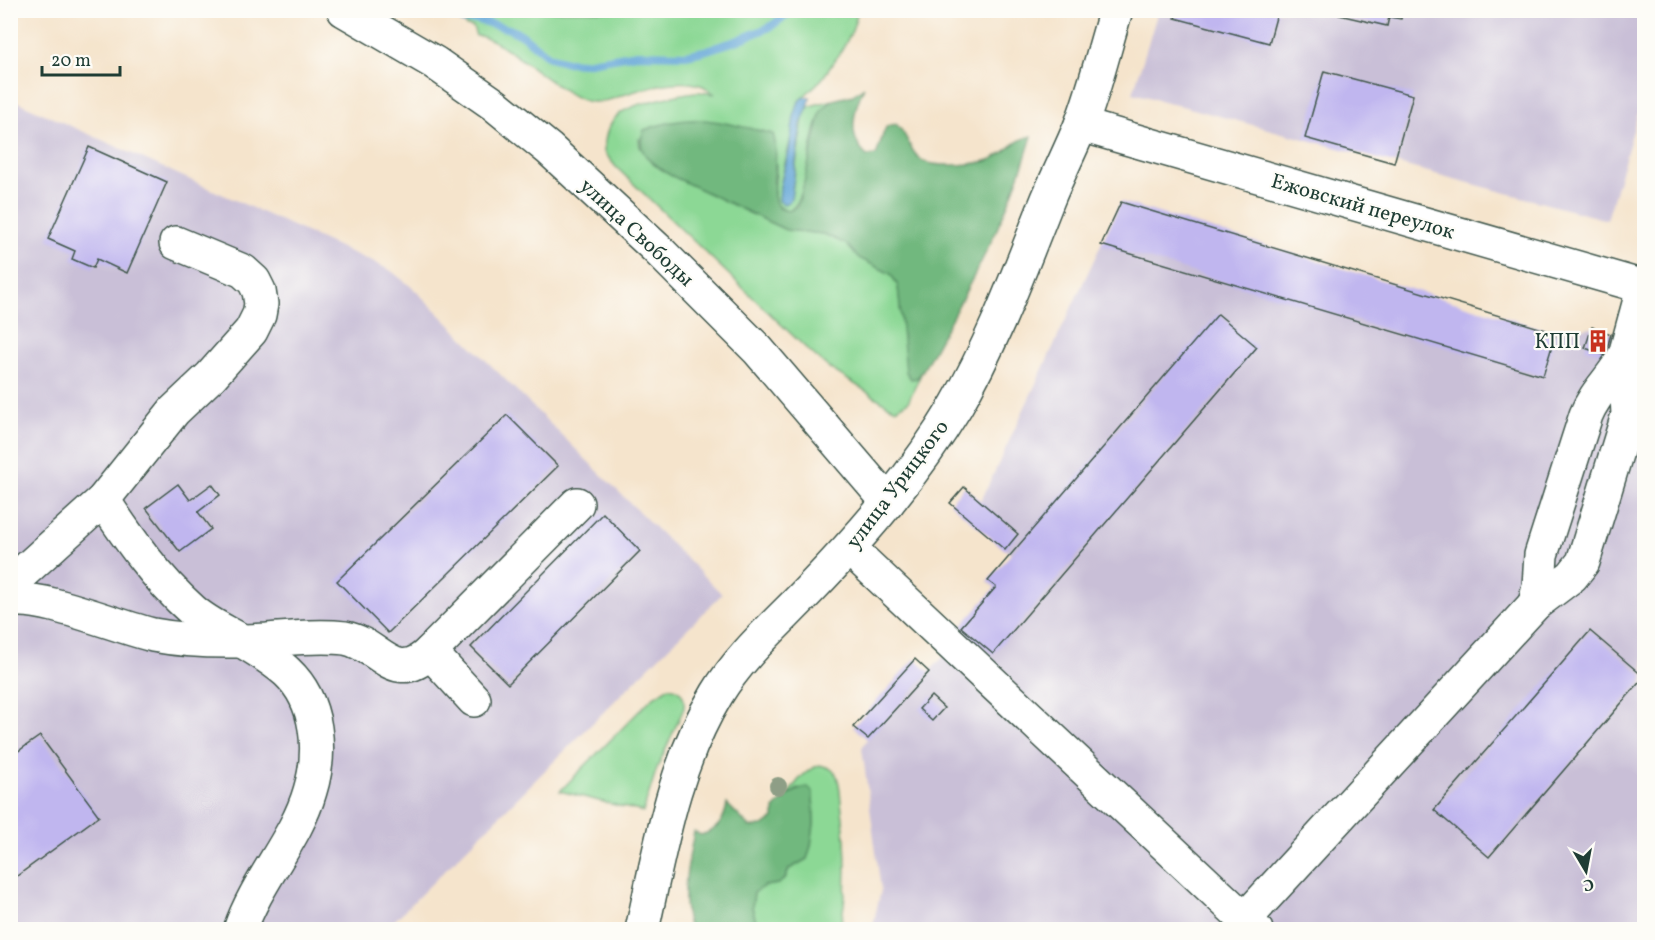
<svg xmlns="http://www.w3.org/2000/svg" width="1655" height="940" font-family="Vollkorn,serif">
	<rect width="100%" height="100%" fill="#fdfcf7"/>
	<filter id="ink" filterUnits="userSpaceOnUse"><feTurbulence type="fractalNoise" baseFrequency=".0167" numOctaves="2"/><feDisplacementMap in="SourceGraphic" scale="12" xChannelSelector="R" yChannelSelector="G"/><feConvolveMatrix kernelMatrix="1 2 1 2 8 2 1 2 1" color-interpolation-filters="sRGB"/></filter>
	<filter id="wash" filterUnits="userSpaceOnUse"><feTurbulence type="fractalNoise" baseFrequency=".008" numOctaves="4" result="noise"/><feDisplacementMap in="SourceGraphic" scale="24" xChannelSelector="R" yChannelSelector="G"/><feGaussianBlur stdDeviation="1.35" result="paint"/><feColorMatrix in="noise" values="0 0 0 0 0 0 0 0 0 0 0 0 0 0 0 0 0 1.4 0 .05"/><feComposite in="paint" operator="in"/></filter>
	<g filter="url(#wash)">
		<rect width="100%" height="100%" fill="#f5e4cc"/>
		<g fill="#c9bfd7">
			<path d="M 1158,11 L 1644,11 L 1644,93 L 1607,220 L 1133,93 Z"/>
			<path d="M 11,99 L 390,270 L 414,289 L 722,594 L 386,929 L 11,930 Z"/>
			<path d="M 1121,202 L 1556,333 L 1592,327 L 1644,344 L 1644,929 L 872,929 L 881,890 L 862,748 L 867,739 L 853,727 L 915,659 L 929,672 L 967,632 L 961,627 L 995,588 L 988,581 L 1011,554 L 950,503 L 964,487 L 981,501 Z"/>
		</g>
		<g fill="#8cd895" stroke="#568a64" stroke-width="1.5">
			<path d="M 458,11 L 858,11 L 852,31 L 842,50 L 822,79 L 799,101 L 780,186 L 791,198 L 804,113 L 810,106 L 833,100 C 802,122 817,192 789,211 C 766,206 777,184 776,167 C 776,156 767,142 763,131 L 748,129 L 639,139 L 640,147 L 654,165 L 743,210 L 786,230 L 824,234 L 846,244 L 859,258 L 891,274 L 898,286 L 903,327 L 917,378 L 922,372 L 908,402 L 896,409 L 888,405 L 829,368 L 808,350 L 616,167 L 604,152 C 605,110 629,107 664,98 C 675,96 689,91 701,92 C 706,92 711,94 715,94 C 711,92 707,88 703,86 C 681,77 648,87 626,94 C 613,99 600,104 586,101 C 556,93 498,33 476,36 L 473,27 L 466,26 Z"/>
			<path d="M 669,687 C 682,689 685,696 684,708 L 657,768 L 643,812 L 560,791 L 652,698 Z"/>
			<path d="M 820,765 C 827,767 832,768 836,774 C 840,782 840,793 841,802 C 847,845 849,887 840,929 L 758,929 L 752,907 L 754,893 L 764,886 L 778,884 L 789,869 L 807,859 L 814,824 L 813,792 L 807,787 L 798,789 L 787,796 C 796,782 804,771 820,765 Z"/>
		</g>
		<g fill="#71b87e" stroke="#487a59" stroke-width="1.5">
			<path d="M 864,87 C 854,108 846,138 867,156 L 876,155 C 881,145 881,135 887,126 L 896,124 C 908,134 909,152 923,161 C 936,168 979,165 992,159 C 1008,152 1015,139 1032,136 C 1008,220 964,295 922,372 L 917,378 L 911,379 L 906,372 L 898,286 L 891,274 L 859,258 L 846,244 L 824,234 L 786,230 L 670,175 C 653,164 633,152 644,130 C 694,111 723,122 773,134 C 781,155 768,190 777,205 C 780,210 784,210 789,211 L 797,206 L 802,191 L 821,111 L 833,100 L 853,95 Z"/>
			<path d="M 808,787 L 813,792 L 814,824 L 811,846 L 807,859 L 789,869 L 785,879 L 778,884 L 764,886 L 754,893 L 752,907 L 758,929 L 690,929 C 679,899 688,863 694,832 L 701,835 C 718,830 724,821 727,804 L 750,827 L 763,826 L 774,818 L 774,809 C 785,798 792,790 808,787 Z"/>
		</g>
		<path fill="#62a6d7" stroke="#407286" stroke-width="1.5" d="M 804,97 L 810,97 C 810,107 804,114 801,124 L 791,198 L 789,202 L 784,204 L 779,201 L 780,186 L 789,151 L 794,116 L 799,101 Z"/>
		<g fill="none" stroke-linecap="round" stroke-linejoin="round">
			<path stroke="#62a6d7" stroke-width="8" d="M 463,20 L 477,20 L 509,29 L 522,35 L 549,57 L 567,62 L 584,63 L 637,54 L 686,55 L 704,51 L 736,41 L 770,27 L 793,10"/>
		</g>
		<g id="blocks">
			<g fill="#c0b6ef">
				<path d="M 1177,10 L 1278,10 L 1269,43 L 1175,18 Z"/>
				<path d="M 1340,10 L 1403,10 L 1401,19 L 1389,17 L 1387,26 L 1339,15 Z"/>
				<path d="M 1324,71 L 1413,95 L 1394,163 L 1305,138 Z"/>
				<path d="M 89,147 L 167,182 L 127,273 L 97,259 L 93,268 L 72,259 L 75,251 L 48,239 Z"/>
				<path d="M 1121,202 L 1556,333 L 1543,376 L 1101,245 Z"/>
				<path d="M 1218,314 L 1257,347 L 993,654 L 961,627 L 996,587 L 988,581 Z"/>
				<path d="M 1592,327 L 1611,334 L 1605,355 L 1585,348 Z"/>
				<path d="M 507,415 L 558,466 L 388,633 L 337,581 Z"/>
				<path d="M 178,484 L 190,500 L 212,484 L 220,495 L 198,512 L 211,529 L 180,552 L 146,508 Z"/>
				<path d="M 964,487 L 1018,534 L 1005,550 L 950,503 Z"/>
				<path d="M 603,513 L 640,551 L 508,684 L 471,647 Z"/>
				<path d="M 1590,631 L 1644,677 L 1489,857 L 1434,810 Z"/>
				<path d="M 915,659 L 929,672 L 868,739 L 853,727 Z"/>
				<path d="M 931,696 L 944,708 L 932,721 L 919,709 Z"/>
				<path d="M 40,736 L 99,816 L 10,881 L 10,757 Z"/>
			</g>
		</g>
	</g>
	<g filter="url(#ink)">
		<use href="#blocks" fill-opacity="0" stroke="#3f564b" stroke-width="1.5"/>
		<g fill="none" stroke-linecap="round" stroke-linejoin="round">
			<g stroke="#3f564b" stroke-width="36">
				<g id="minor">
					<path d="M 344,10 L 435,63 L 495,105 L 549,149 L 657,249 L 758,350 L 888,502"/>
					<path d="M 1081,125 L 1644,287"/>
					<path d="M 103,500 C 129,539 156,578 192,610 C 206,623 225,631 242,641 C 257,650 274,660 287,672 C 319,702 322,752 310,791 C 296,840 257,880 240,930"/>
					<path d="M 849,548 L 1256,930"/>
					<path d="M 10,584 L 103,500 L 174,411 L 211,376 L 251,331 L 259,315 L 261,304 L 259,291 L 254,281 L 243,271 L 176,243"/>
					<path d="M 10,601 C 41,594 118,627 153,635 C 190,642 229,642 267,640 C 292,638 320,635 345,638 C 380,644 394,687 430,652 L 474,700"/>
					<path d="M 1535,604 L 1539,586 L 1541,555 L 1586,415 C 1595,392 1614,377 1625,355"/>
					<path d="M 430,652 L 577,504"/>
					<path d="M 1245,919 L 1535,604 L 1572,576 L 1583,562 L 1628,415 L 1625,355 L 1644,285"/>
				</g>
			</g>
			<g stroke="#3f564b" stroke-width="36">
				<path id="major" d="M 642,930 C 660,849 673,766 717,694 C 741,654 779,622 811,588 C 865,532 916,473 956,406 C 994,341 1020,269 1048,199 C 1058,175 1070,151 1080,127 C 1095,89 1104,49 1116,10"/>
			</g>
			<use href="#minor" stroke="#fff" stroke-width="33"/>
			<use href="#major" stroke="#fff" stroke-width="33"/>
		</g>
		<circle fill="#8e9e86" cx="778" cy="786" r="9"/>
	</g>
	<defs>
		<g id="building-bare" transform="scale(1.8)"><path d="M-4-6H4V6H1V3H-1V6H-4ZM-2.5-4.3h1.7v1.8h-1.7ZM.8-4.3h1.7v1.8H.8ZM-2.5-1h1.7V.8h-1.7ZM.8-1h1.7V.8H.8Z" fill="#c8321e" stroke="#fdfcf7" stroke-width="2.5" paint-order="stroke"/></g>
	</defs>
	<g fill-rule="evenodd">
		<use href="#building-bare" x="1598" y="341"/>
	</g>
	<g text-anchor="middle" stroke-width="4.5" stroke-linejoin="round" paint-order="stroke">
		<g font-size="21" fill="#1f3d34" stroke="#fdfcf7">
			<text transform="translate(1363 206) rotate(16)" y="7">Ежовский переулок</text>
			<text transform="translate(637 232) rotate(43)" y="7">улица Свободы</text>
			<text transform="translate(897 484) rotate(-53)" y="7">улица Урицкого</text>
		</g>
		<g font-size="21" fill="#1f3d34" stroke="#fdfcf7" text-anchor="end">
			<text x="1580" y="348">КПП</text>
		</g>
	</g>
	<rect width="1655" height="940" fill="none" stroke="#fdfcf7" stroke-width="36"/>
	<g transform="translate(1586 871) rotate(170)" stroke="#fdfcf7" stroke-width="4.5" paint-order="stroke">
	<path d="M0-4.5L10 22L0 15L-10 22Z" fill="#1f3d34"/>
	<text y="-9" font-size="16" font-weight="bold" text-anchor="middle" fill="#1f3d34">С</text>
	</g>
	<path d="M42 66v9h78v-9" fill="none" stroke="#1f3d34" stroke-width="3"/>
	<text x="51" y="66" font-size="18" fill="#1f3d34" stroke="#fdfcf7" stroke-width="4.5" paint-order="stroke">20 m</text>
</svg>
